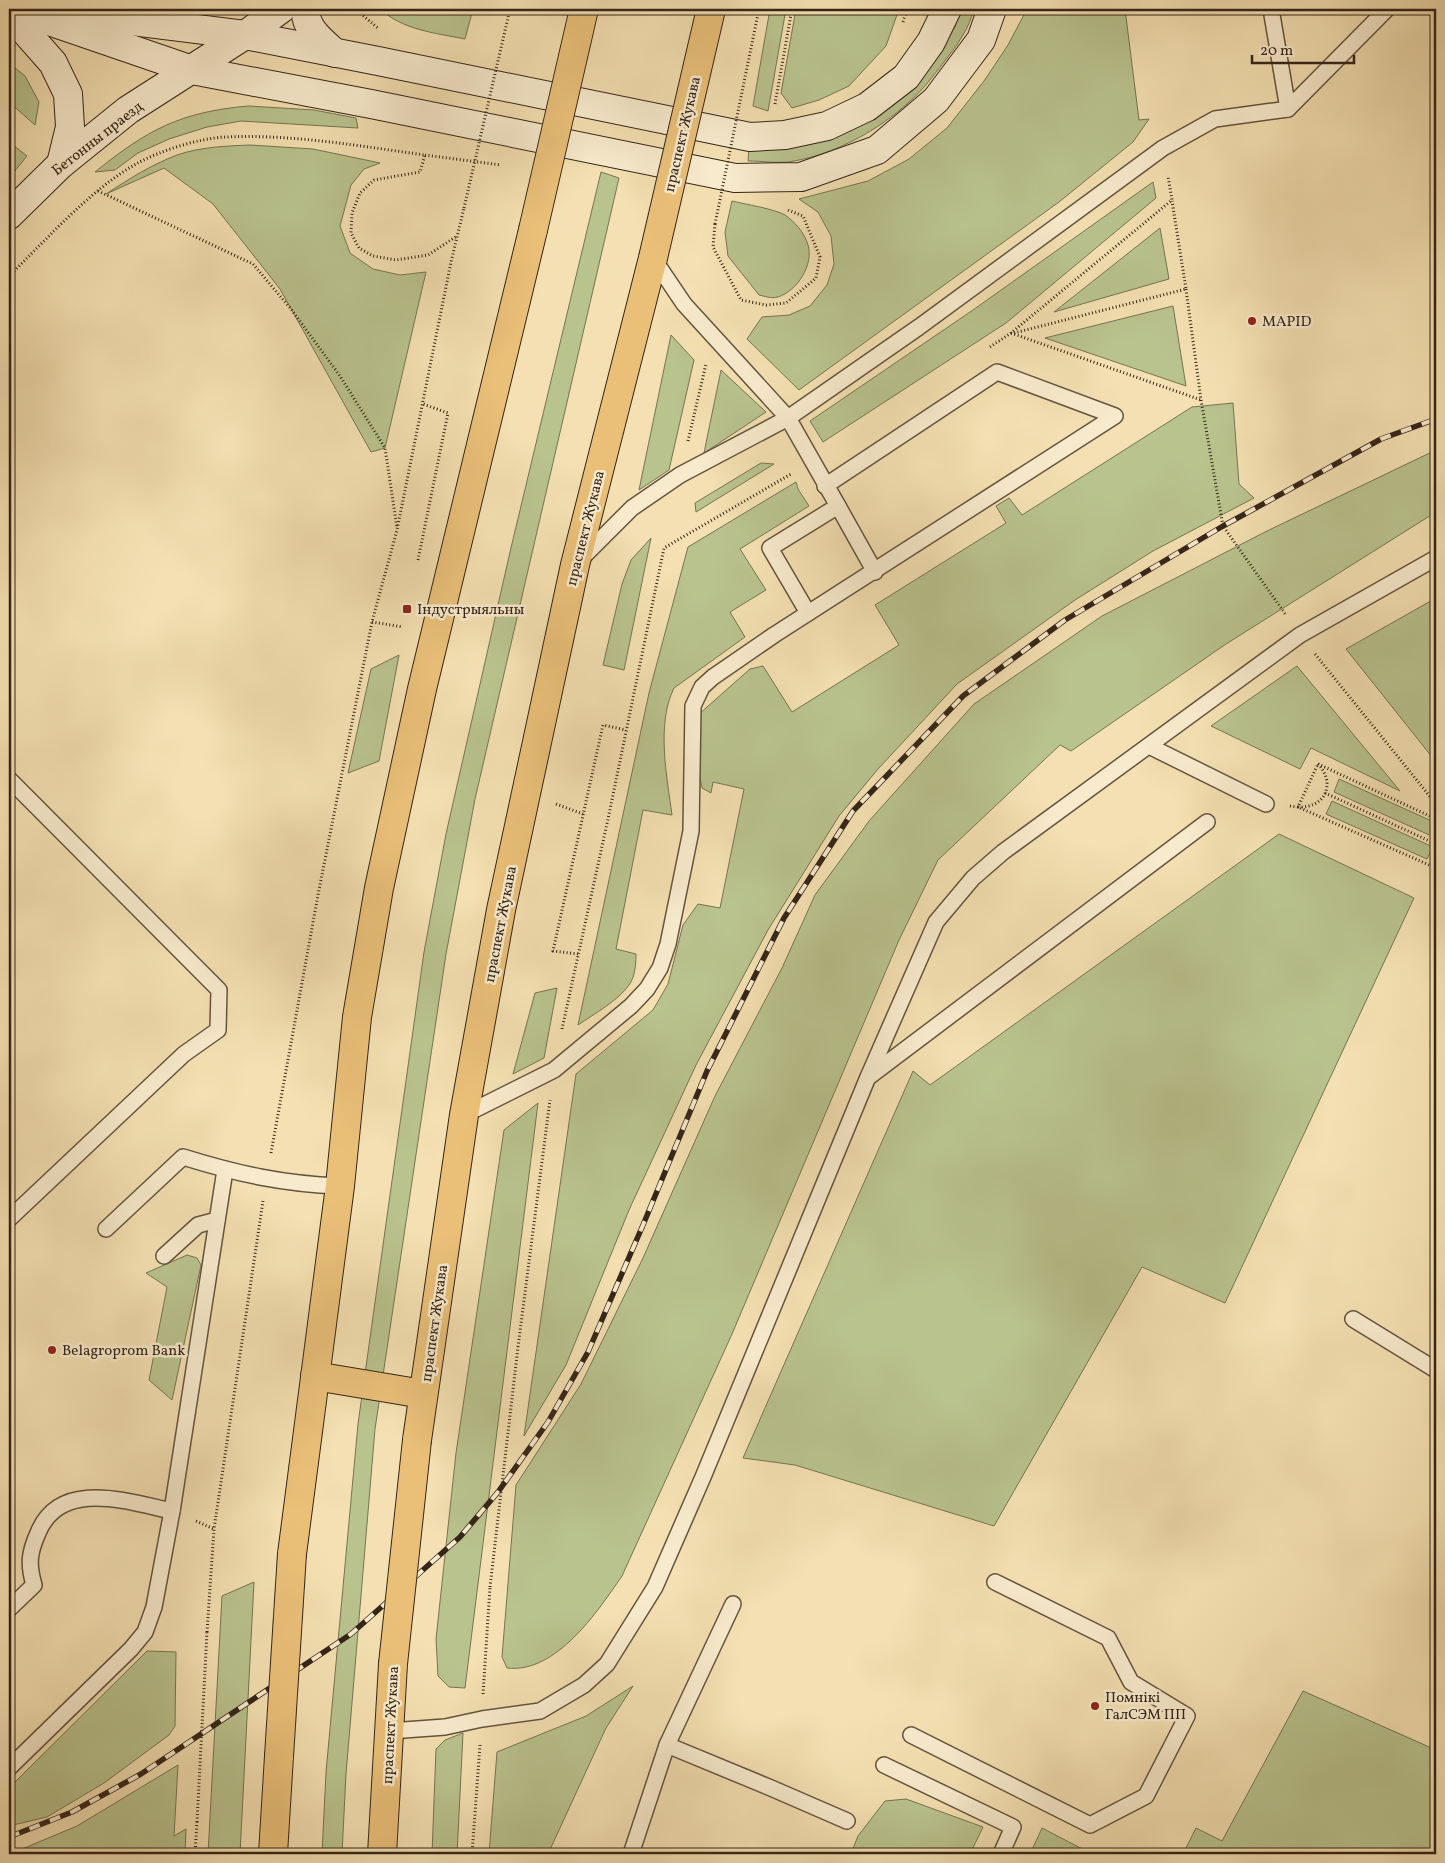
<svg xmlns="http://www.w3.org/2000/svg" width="1445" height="1863" font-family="Vollkorn,serif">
	<rect width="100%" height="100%" fill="#f4e0b2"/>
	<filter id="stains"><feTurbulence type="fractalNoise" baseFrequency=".004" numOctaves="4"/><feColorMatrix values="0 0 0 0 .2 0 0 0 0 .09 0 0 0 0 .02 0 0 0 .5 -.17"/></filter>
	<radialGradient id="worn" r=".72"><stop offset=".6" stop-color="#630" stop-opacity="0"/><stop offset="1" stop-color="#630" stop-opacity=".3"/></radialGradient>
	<g fill="#b9c38e" stroke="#767454">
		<path d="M 380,9 L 473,9 L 465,39 C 435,33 403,30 380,9 Z"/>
		<path d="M 770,9 L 786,9 L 768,111 L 753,106 Z"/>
		<path d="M 796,9 L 899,9 L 886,46 L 849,86 L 819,100 L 792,108 L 781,93 Z"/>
		<path d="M 961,9 L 974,9 C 969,29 957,45 944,62 C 933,76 923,90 909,102 C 879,130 835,154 794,161 C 780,164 763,161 748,161 L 749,147 L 789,148 L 816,143 L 848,129 L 941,46 L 955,27 Z"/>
		<path d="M 1027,9 L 1125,9 L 1139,120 L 1149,119 L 1133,142 L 1059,202 L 799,390 L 747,339 L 762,317 L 789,315 L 810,306 L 827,285 L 834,264 L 831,236 L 818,212 L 799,199 L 868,181 L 909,159 L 947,128 L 984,81 L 1008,45 Z"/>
		<path d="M 9,63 L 25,76 L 39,102 L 35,125 L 9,102 Z"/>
		<path d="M 248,106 L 314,110 L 356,118 L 358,128 L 241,121 L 207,127 L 169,139 L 138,153 L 115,170 L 95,172 C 147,130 180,112 248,106 Z"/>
		<path d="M 9,142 L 27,156 L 9,178 Z"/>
		<path d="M 250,145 L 313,149 L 380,163 L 364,169 L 351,185 L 340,226 L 350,253 L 373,269 L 400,275 L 426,272 L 385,448 L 371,452 L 280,289 L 213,204 L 164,168 L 106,194 C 129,179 151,165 177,155 C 200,147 226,146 250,145 Z"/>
		<path d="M 601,172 L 619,178 L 475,799 L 446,954 L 375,1429 L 346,1774 L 342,1854 L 322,1854 L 326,1772 L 358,1424 L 424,952 L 446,834 L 510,552 Z"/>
		<path d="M 1153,182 L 1156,198 L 1006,323 L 823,442 L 810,421 L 973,310 Z"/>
		<path d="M 732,201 C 744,204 775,209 785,215 C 795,222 804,232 808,245 C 814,265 797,291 778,297 C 772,299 764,296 759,295 L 728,256 L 725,232 Z"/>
		<path d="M 1160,228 L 1169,279 L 1054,312 Z"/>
		<path d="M 1173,306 L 1186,386 L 1045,338 Z"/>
		<path d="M 671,335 L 694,360 L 669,470 L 639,490 Z"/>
		<path d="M 721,370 L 766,412 L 704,453 Z"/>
		<path d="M 1233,403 L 1239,484 L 1254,498 L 1153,551 L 1075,600 L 957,684 L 878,769 L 839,816 L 768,930 L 696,1065 L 629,1210 L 566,1365 L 524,1436 L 576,1074 L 653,1010 L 668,984 L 683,925 L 698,904 L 720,908 L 744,789 L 713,782 L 711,793 L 702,788 L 699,772 L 698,715 L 750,669 L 763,666 L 792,712 L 899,645 L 875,605 L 1006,523 L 996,506 L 1009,498 L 1022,515 L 1192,407 Z"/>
		<path d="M 1436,450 L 1436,512 L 1226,644 L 1071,751 L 1060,745 L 938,860 L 899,940 L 732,1334 L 622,1576 C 598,1611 556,1674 507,1668 L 502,1657 L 516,1485 L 581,1384 L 643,1258 L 715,1096 L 782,968 L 815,895 L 869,821 L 974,704 L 1102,616 L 1267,531 Z"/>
		<path d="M 761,463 L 774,464 L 696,512 L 695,503 Z"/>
		<path d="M 796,482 L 798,489 L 809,506 L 740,549 L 766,590 L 730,612 L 745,637 L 674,688 C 656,724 667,777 672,815 L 643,810 L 616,949 L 636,954 C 636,964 635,977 629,985 C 619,1000 594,1014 578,1025 L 649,693 L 688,547 Z"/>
		<path d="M 651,538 L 624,670 L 603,665 L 622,584 L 631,560 Z"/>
		<path d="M 1436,598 L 1436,762 L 1346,649 Z"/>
		<path d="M 399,655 L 379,761 L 348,773 L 371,669 Z"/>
		<path d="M 1297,666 L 1400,791 L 1311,748 L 1300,769 L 1211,726 Z"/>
		<path d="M 1339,779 L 1436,823 L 1436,838 L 1334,792 Z"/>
		<path d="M 1332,801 L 1433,847 L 1427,859 L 1326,814 Z"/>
		<path d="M 1279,834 L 1414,898 L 1225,1303 L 1142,1267 L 994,1526 L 795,1465 L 743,1458 L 913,1071 L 930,1085 Z"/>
		<path d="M 557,988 L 544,1058 L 513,1074 L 535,993 Z"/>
		<path d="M 538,1103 L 465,1688 L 449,1687 L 438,1676 L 436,1639 L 456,1453 L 504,1130 Z"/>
		<path d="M 187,1255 L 197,1258 L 201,1265 L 172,1400 L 149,1380 L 167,1287 L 146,1273 Z"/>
		<path d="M 254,1582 L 240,1854 L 208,1854 L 222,1596 Z"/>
		<path d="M 147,1651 L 176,1652 L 175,1726 L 169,1735 L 104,1783 L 47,1817 L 9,1826 L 9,1788 Z"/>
		<path d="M 633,1686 L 606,1728 L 548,1854 L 489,1854 L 497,1752 L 586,1716 Z"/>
		<path d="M 1303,1691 L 1436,1750 L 1436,1854 L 1183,1854 L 1196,1828 L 1222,1841 Z"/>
		<path d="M 463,1733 L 457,1854 L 432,1854 L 436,1749 L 445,1740 Z"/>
		<path d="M 178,1765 L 174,1836 L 186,1829 L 185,1854 L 10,1854 L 77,1826 Z"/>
		<path d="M 906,1799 L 983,1827 L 970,1854 L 851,1854 L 858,1836 L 885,1801 Z"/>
		<path d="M 1042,1828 L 1092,1854 L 1030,1854 Z"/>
	</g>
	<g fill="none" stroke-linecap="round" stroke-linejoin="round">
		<g stroke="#64543f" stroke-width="18">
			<g id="lane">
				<path d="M 1271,9 L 1288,109"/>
				<path d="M 653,258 L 684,304 L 788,418 L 838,506"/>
				<path d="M 581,559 L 632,508 L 680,475 L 788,418 L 919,327 L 1163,148 L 1215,119 L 1288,109 L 1387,9"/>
				<path d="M 808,613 L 770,548 L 838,506 L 875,572"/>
				<path d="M 1149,746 L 1266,804"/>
				<path d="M 9,779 L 219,990 L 218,1030 L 184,1054 L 9,1219"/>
				<path d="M 870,1076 L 1207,822"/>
				<path d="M 464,1115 L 554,1070 L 631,1006 L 647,989 L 660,968 L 668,944 L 691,831 L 693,706 L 702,687 L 713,677 L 774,635 L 1115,416 L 997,372 L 825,486"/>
				<path d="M 106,1229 L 183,1157 C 238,1174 283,1184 340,1186"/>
				<path d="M 164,1256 L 198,1225 L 217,1220"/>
				<path d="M 1353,1319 L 1436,1370"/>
				<path d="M 9,1609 L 34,1585 C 28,1564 29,1553 38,1533 C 60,1478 129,1502 172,1511 L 225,1170"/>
				<path d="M 390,1731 L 445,1727 L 482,1719 L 540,1711 L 584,1685 L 607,1664 L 655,1587 L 703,1477 L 868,1077 L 936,922 L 973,878 L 1003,852 L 1300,635 L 1436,558"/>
				<path d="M 911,1735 L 1090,1825 L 1146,1796 L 1187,1716 L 1131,1682 L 1108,1638 L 995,1582"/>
				<path d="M 667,1745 L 733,1604"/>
				<path d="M 884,1765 L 1013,1827 L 1001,1854"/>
				<path d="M 9,1768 L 131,1649 L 145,1632 L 154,1607 L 172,1511"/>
				<path d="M 631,1854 L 667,1745 L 771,1788 L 847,1821"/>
			</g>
		</g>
		<g stroke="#342519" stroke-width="30">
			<g id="secondary">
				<path d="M 14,9 L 192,70 L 371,104 L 735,178 L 801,177 L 877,150 L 936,100 L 981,40 L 992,9"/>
				<path d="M 306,9 C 304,28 322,41 335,53"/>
				<path d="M 60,12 L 245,35 L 378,61 L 750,137 L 785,135 L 827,126 L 867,107 L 906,77 L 931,42 L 947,9"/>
				<path d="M 9,13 L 53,63 L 68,94 L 70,127 L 61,164"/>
				<path d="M 9,215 L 61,164 L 128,110 L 245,35 L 281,9"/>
			</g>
		</g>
		<g stroke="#342519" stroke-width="30">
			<g id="primary">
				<path d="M 315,1376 L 423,1394"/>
				<path d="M 417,1440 L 464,1115 L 501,910 L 575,565 L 653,258"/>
				<path d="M 292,1554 L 340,1186 L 357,1017 L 379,888 L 422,689 L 533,230"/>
				<path d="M 273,1854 L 279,1756"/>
				<path d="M 382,1854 L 393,1664"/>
			</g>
		</g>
		<g stroke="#342519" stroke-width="3" stroke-dasharray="1 2.5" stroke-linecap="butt">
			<path d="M 355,9 L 378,28"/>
			<path d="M 903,22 L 907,9"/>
			<path d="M 775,104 L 792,9"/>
			<path d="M 425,155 L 501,165"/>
			<path d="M 98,191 L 253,264 L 291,309 L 340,376 L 385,448 L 397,528"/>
			<path d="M 715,224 L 713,247 L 741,300 L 766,305 L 786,303 L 816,278 L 820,257 L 803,216 L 788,210"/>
			<path d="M 9,276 C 46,240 91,189 136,164 C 159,151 199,138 226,137 C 293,134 359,146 425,155 L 420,172 L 374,180 L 360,193 L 352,213 L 351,233 L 359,248 L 373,256 L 396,260 L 428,255 L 457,236"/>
			<path d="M 1186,289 L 1201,400 L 1223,526 L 1286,615"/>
			<path d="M 1011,333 L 1201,400"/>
			<path d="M 1014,333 L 1186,289 L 1172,201"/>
			<path d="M 990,347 L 1011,333 L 1172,200 L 1168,176"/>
			<path d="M 688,441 L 706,364"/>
			<path d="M 418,560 L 448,413 L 423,404"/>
			<path d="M 372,622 L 403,627"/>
			<path d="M 1315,654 L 1436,804"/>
			<path d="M 1318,764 L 1436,819"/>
			<path d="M 1318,764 C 1336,783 1326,808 1298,807 Z"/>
			<path d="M 1325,793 L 1436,844"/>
			<path d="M 556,804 L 583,814"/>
			<path d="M 1290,806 L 1298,807 L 1436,868"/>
			<path d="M 578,954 L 553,951 L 603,725 L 626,730"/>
			<path d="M 562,1029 L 608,819 L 664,548 L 791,474"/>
			<path d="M 271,1153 L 318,895 L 372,622 L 397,530 L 451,262 L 464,208"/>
			<path d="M 518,1347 L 550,1100"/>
			<path d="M 196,1521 L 214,1529"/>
			<path d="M 207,1632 L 214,1529 L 263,1201"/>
			<path d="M 483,1694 L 490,1587"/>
			<path d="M 195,1854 L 197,1822"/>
			<path d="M 472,1854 L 480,1745"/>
		</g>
		<use href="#lane" stroke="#f8ebcd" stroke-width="15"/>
		<use href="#secondary" stroke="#f8ebcd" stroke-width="28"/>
		<use href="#primary" stroke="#eac079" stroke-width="28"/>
		<g stroke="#342519" stroke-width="5.5">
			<path id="rail" d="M 9,1837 L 72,1812 L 141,1774 L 351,1634 L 460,1537 L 498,1492 L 548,1422 L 588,1352 L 643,1225 L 707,1071 L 784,918 L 853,811 L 963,696 L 1065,620 L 1223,526 L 1381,439 L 1436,419"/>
		</g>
		<use href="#rail" stroke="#f8ebcd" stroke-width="4" stroke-dasharray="11" stroke-linecap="butt"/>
		<g stroke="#342519" stroke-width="30" stroke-linecap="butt">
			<g id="primary-bridge">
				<path d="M 533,230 L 584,9"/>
				<path d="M 653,258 L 711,9"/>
				<path d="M 393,1664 L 417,1440"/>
				<path d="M 279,1756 L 292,1554"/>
			</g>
		</g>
		<g stroke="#342519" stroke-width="3" stroke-dasharray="1 2.5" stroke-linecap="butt">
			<path d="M 464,208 L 510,9"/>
			<path d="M 715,224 L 759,9"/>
			<path d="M 490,1587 L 518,1347"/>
			<path d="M 197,1822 L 207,1632"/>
		</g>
		<use href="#primary-bridge" stroke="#eac079" stroke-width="28"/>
	</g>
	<g fill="#8f2418" stroke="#f8ebcd" stroke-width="2">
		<circle cx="1252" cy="321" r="5"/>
		<rect x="402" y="604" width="10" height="10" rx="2.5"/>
		<circle cx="52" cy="1350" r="5"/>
		<circle cx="1095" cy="1706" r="5"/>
	</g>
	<g text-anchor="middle" stroke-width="5" stroke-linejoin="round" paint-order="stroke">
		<g font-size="15" fill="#342519" stroke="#f8ebcd">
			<text transform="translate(682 134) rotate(-77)" y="5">праспект Жукава</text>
			<text transform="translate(97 138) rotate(-38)" y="5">Бетонны праезд</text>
			<text transform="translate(585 528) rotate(-76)" y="5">праспект Жукава</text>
			<text transform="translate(500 924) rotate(-79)" y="5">праспект Жукава</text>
			<text transform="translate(434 1323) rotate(-82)" y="5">праспект Жукава</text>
			<text transform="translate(390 1725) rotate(-87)" y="5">праспект Жукава</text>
		</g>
		<g font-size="15" fill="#342519" stroke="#f8ebcd" text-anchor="start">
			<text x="1262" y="326">MAPID</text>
			<text x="417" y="614">Індустрыяльны</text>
			<text x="62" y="1355">Belagroprom Bank</text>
			<text x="1105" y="1702">Помнікі<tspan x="1105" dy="17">ГалСЭМ ПП</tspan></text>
		</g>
	</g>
	<rect width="1445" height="1863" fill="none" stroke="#f4e0b2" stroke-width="30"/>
	<rect x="10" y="10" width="1425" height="1843" fill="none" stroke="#342519" stroke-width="2.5"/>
	<rect x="15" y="15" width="1415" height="1833" fill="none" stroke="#342519"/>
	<path d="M1252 55v8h102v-8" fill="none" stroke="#342519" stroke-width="2.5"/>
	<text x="1260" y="55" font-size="15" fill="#342519" stroke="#f8ebcd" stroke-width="4" paint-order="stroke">20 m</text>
	<rect width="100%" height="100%" filter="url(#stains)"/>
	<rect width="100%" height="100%" fill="url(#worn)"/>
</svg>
